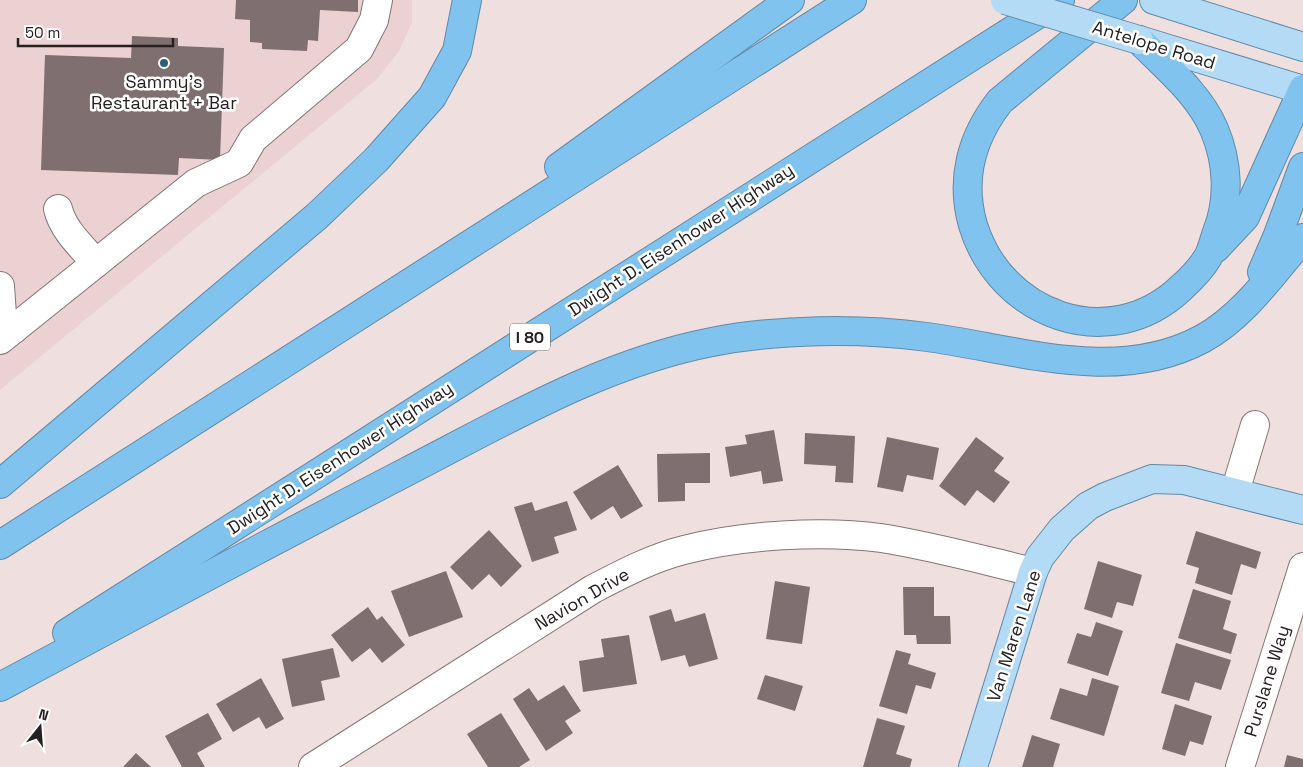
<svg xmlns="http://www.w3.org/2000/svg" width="1303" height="767" font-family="'Space Grotesk',sans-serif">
	<rect width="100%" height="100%" fill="#f0dfdf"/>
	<path fill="#ebd1d2" d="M 0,0 L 412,0 L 412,22 L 399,51 L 377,79 L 0,390 Z"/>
	<g fill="#7f6f70">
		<path d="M 236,0 L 358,0 L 358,12 L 320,10 L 318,41 L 308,40 L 307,51 L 262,49 L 262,43 L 250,42 L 250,20 L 235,19 Z"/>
		<path d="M 132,36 L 178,38 L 178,46 L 224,48 L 220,160 L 179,158 L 178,175 L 41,170 L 45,55 L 131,58 Z"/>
		<path d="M 774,430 L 783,481 L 763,484 L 761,471 L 730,477 L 725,447 L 747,444 L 745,435 Z"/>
		<path d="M 805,433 L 855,436 L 853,483 L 835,482 L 836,466 L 804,464 Z"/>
		<path d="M 887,437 L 939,448 L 933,480 L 907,475 L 903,492 L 877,487 Z"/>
		<path d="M 976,437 L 1004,458 L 994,471 L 1010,482 L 994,503 L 977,490 L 965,506 L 939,486 Z"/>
		<path d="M 710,453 L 710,483 L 685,483 L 685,501 L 658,502 L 657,454 Z"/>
		<path d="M 618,465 L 643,506 L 621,519 L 613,506 L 591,520 L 573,492 Z"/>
		<path d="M 567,501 L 577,530 L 554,537 L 559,553 L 532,562 L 514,507 L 532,502 L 535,511 Z"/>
		<path d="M 489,530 L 522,566 L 501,587 L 489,574 L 472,590 L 450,567 Z"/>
		<path d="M 1196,531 L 1261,552 L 1256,569 L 1241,564 L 1232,595 L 1195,583 L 1199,568 L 1186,564 Z"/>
		<path d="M 1098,561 L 1142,575 L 1133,606 L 1117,602 L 1112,618 L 1084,609 Z"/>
		<path d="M 446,571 L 463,617 L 409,637 L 391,591 Z"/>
		<path d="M 775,581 L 810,587 L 802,644 L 766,639 Z"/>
		<path d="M 903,587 L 934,587 L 934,616 L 950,616 L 951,644 L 917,644 L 916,635 L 904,635 Z"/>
		<path d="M 1193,589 L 1231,601 L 1223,629 L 1237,634 L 1231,654 L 1178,638 Z"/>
		<path d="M 368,607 L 377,620 L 382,616 L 405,645 L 382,663 L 370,648 L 352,662 L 331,635 Z"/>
		<path d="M 671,609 L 675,622 L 705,613 L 718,659 L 689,667 L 685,655 L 661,661 L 649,616 Z"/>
		<path d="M 1096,622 L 1123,631 L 1108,676 L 1067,663 L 1077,633 L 1091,637 Z"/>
		<path d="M 629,635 L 637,684 L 583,692 L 579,661 L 604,657 L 601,639 Z"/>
		<path d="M 1176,643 L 1231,660 L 1221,690 L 1195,682 L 1189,701 L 1161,693 Z"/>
		<path d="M 333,648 L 340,677 L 321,681 L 325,700 L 292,707 L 282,659 Z"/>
		<path d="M 896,650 L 911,654 L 908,664 L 936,673 L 931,689 L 916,685 L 907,714 L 879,706 Z"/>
		<path d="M 765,675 L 803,686 L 795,711 L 757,699 Z"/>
		<path d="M 261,678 L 284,719 L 266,729 L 259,717 L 233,732 L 216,704 Z"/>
		<path d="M 1092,678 L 1119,686 L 1104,736 L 1050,719 L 1060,688 L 1087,696 Z"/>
		<path d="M 564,685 L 581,711 L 565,721 L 573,733 L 546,751 L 513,699 L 529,688 L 538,701 Z"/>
		<path d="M 1175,704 L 1212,716 L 1203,745 L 1190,741 L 1185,756 L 1162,749 Z"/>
		<path d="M 208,713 L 222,739 L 197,753 L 205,767 L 182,767 L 165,736 Z"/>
		<path d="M 501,713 L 530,760 L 519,767 L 488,767 L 467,734 Z"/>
		<path d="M 877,718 L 905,726 L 896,754 L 912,759 L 910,767 L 863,767 Z"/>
		<path d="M 1032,735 L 1060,744 L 1053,767 L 1022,767 Z"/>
		<path d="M 136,753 L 151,767 L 123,767 Z"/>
		<path d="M 1287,755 L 1303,759 L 1303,767 L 1284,767 Z"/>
	</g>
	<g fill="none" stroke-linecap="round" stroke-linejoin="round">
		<g stroke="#857576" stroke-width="30">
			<g id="minor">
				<path d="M 58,209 C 63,230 82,247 96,263"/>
				<path d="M 0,286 L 2,315 L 14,329"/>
				<path d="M 0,340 L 196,183 L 239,163 L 253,139 L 359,49 L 374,20 L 378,0"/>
				<path d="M 1235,492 L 1255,425"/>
				<path d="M 313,767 L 593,589 C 622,574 652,558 684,550 C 741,535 823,530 881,538 C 932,546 983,560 1033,572"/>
				<path d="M 1240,767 L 1303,567"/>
			</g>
		</g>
		<g stroke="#608aa7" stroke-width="30">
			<g id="major">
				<path d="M 1154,0 L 1303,47"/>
				<path d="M 1139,40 L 1303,90"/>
				<path d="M 973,767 L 1033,572 L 1040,557 L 1062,529 L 1088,506 L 1105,497 L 1152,479 L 1184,480 L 1303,510"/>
			</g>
		</g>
		<g stroke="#608aa7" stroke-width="30">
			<g id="highway">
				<path d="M 1123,0 L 1000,101 C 971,138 960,180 973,225 C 1000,315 1109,356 1181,288 C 1191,279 1201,269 1208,257 C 1212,250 1214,240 1217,232 C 1230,199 1228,162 1214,129 C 1199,94 1166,67 1139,40"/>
				<path d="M 559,167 L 790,0"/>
				<path d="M 1216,248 L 1245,217 L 1303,89"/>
				<path d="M 1262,272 L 1278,235 L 1303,167"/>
				<path d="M 0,484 L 316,217 L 376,160 L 432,97 L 457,51 L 467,0"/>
				<path d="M 0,545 L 852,0"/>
				<path d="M 67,633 L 1060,0"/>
				<path d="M 0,687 C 136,614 271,542 408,471 C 505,421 603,363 712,342 C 778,329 860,328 927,337 C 1017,349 1116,385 1202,339 C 1243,317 1274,272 1303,238"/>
			</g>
		</g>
		<use href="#minor" stroke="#fff" stroke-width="28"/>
		<use href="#major" stroke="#b3dbf5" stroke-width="28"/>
		<use href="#highway" stroke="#80c3ef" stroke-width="28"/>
		<g stroke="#608aa7" stroke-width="30" stroke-linecap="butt">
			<path id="major-bridge" d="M 1005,0 L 1139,40"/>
		</g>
		<use href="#major-bridge" stroke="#b3dbf5" stroke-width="28"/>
	</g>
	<circle fill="#2c5d7b" stroke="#fff" stroke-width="2" cx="164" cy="63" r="5"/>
	<g text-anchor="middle" stroke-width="5" stroke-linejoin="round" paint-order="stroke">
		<rect fill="#fff" stroke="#676363" stroke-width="1" x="510" y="323.5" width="40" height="27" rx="4"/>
		<g font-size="16" font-weight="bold" fill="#262020">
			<text x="530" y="343">I 80</text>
		</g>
		<g font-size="18" fill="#262020" stroke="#fff">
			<text transform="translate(1154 45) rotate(17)" y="6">Antelope Road</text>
			<text transform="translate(681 240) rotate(-33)" y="6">Dwight D. Eisenhower Highway</text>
			<text transform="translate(340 458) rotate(-33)" y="6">Dwight D. Eisenhower Highway</text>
			<text transform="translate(582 599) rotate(-30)" y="6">Navion Drive</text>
			<text transform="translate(1014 636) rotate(-72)" y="6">Van Maren Lane</text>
			<text transform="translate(1267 681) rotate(-73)" y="6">Purslane Way</text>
		</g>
		<g font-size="18" fill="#262020" stroke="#fff">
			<text x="164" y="88">Sammy's<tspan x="164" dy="21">Restaurant + Bar</tspan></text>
		</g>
	</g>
	<g transform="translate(40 727) rotate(17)" stroke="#ffffff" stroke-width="4" paint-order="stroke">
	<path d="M0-4L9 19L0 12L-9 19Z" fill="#262020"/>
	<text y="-8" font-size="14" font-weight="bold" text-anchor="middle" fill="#262020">N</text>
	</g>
	<path d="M18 38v8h155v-8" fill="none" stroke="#262020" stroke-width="2.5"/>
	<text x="25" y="38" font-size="15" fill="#262020" stroke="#ffffff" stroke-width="4" paint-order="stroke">50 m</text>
</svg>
